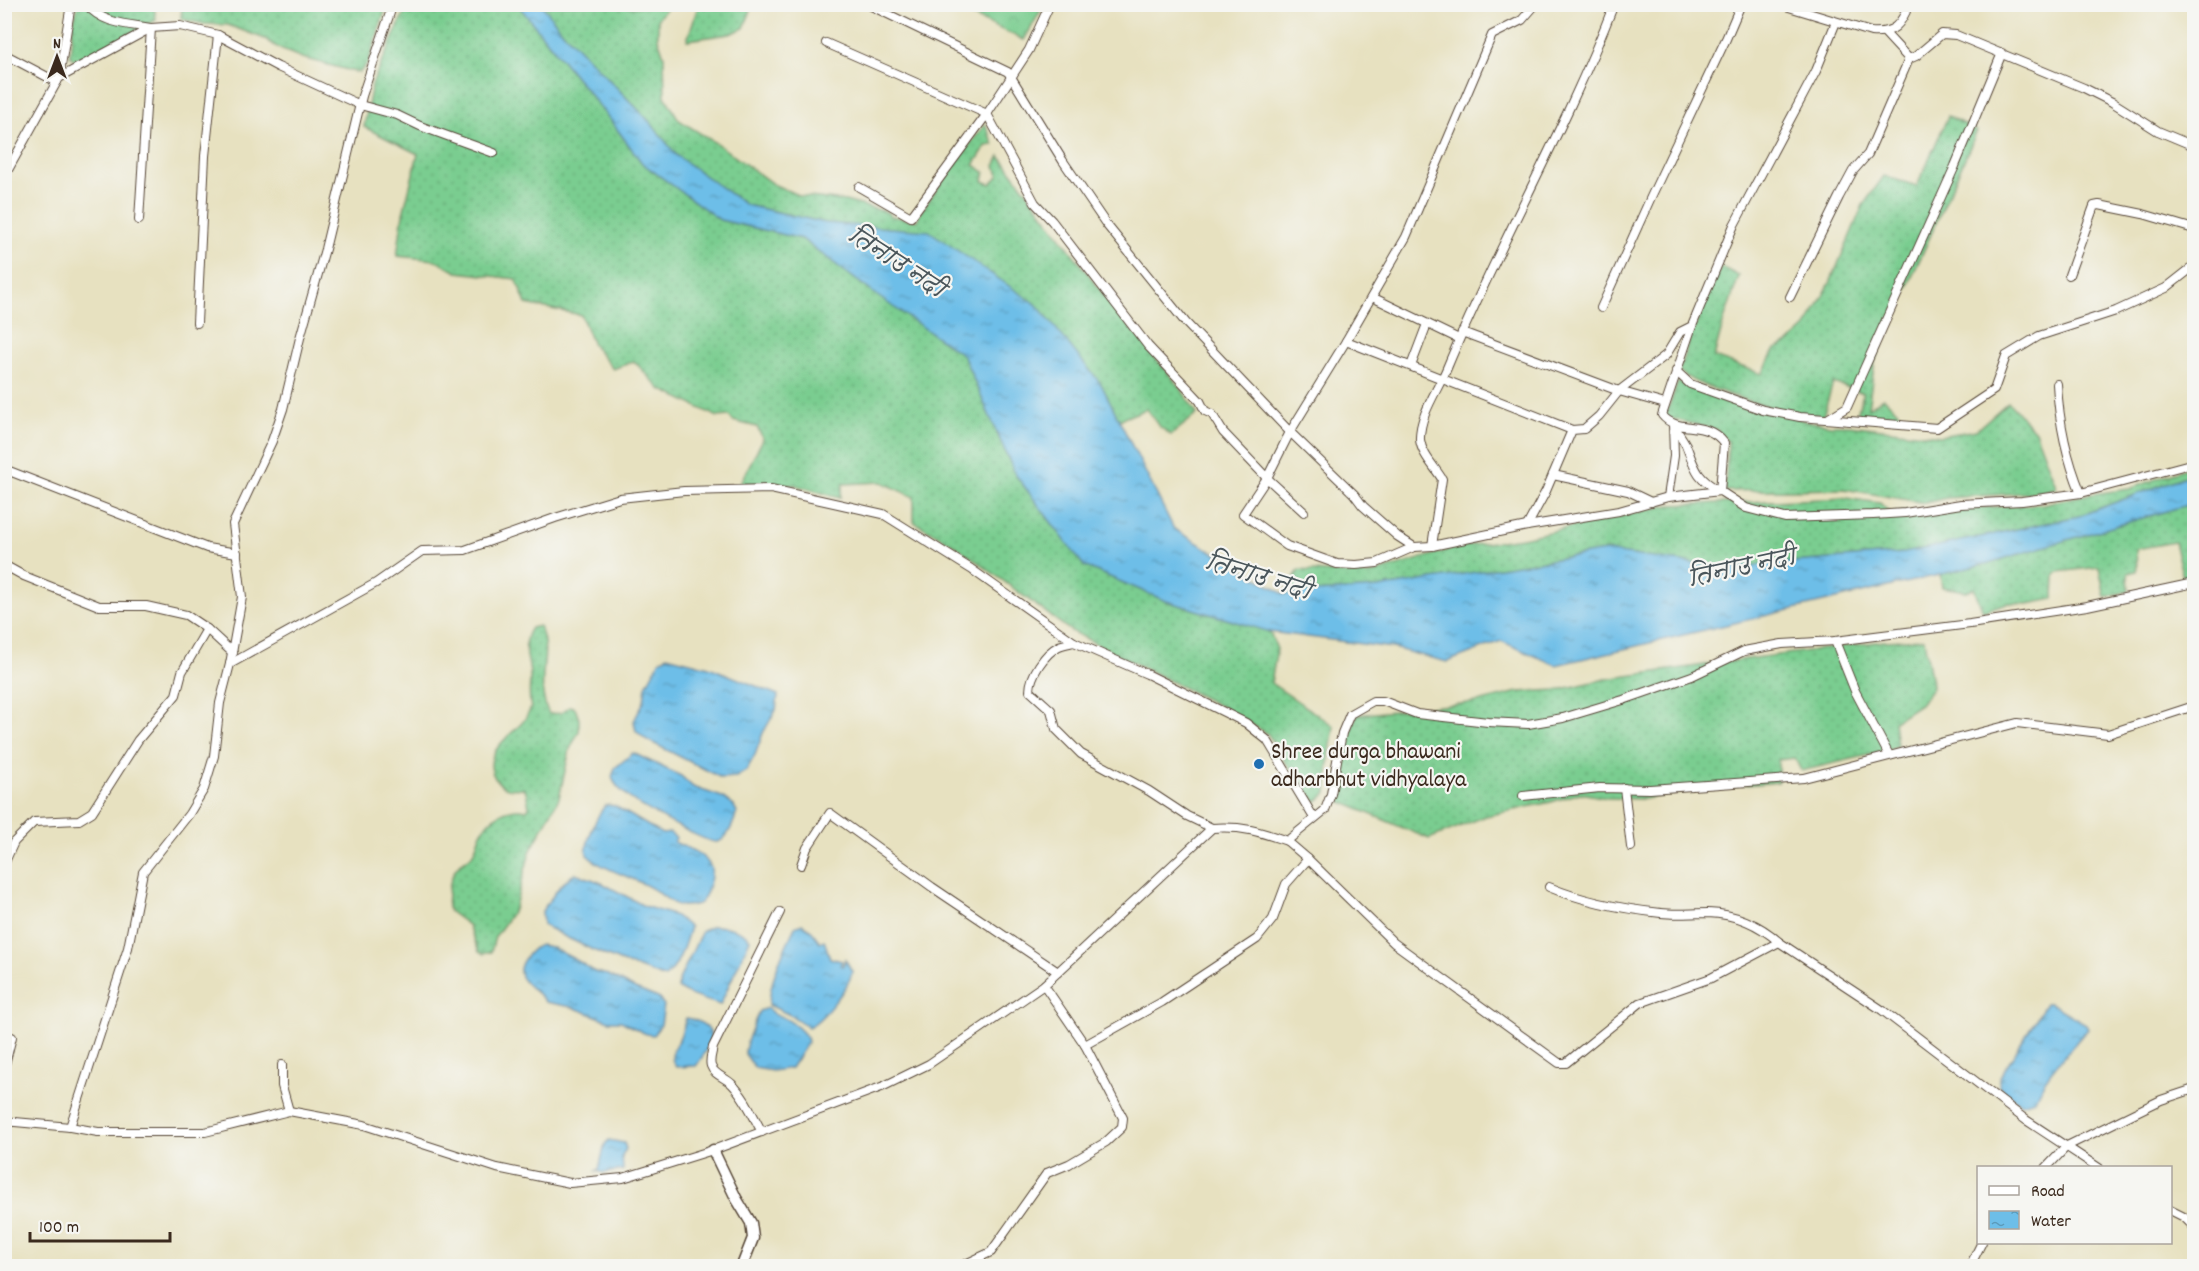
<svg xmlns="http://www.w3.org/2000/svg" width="2199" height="1271" font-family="Dekko,'Playpen Sans Deva',sans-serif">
	<defs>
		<pattern id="grass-dots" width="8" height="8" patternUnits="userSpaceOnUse" patternTransform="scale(1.5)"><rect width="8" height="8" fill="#7acd90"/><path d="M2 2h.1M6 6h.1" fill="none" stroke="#6ab07c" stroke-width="1.8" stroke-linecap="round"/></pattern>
		<pattern id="park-crowns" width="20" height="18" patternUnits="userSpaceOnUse" patternTransform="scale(1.5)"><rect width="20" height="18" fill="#7acd90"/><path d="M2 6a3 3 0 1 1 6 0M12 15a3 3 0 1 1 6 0" fill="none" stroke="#6ab07c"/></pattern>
		<pattern id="water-ripples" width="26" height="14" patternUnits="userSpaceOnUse" patternTransform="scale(1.5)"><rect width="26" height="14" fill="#6dbee8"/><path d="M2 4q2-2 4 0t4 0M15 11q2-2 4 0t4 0" fill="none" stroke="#5b9bbb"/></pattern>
	</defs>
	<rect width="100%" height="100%" fill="#f6f6f2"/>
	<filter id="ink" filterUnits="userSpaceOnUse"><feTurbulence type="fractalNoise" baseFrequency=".0167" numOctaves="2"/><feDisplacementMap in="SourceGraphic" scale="12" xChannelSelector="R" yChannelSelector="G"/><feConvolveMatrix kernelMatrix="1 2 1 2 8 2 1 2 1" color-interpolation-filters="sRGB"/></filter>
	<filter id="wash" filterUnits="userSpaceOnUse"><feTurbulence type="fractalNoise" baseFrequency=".008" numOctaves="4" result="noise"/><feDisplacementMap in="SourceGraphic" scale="24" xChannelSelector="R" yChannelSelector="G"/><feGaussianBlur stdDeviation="1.35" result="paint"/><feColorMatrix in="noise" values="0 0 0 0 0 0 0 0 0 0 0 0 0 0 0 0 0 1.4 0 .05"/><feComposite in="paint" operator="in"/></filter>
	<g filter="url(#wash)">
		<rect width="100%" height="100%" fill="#e7e1c0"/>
		<g fill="url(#grass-dots)" stroke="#5a7c57" stroke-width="1.5">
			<path d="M 625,4 L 628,7 L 670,5 L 658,18 L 658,38 L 664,56 L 665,96 L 679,120 L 719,145 L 773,184 L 800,196 L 845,201 L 887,212 L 890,216 L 917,221 L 921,211 L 985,124 L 994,145 L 986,146 L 974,165 L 985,172 L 983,181 L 991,184 L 999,175 L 995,166 L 1000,156 L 1112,306 L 1179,386 L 1197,414 L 1171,435 L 1160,427 L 1146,409 L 1119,420 L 1101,384 L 826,223 L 746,205 L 677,156 L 650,122 L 562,31 L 542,5 Z"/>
			<path d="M 699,4 L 753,4 L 753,5 L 744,28 L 730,34 L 687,40 Z"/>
			<path d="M 78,5 L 154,5 L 156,20 L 77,62 L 70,56 L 73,24 Z"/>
			<path d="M 182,5 L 182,4 L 387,5 L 368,63 L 359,73 L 302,58 L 280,49 L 265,39 L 228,25 L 204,24 L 181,19 Z"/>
			<path d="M 408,5 L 518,5 L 608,117 L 642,163 L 720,220 L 802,239 L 879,297 L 963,355 L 1015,474 L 1084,566 L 1166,601 L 1270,632 L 1277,649 L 1271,683 L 1334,726 L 1329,759 L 1327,793 L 1316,802 L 1285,762 L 1268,734 L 1224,708 L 1071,631 L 956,546 L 914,522 L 914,497 L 882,482 L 843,484 L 840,498 L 795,485 L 740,483 L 763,439 L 757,427 L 733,421 L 729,416 L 718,417 L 660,389 L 634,361 L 613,369 L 593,345 L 581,315 L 526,304 L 516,279 L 457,272 L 435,260 L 397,256 L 403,214 L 418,154 L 364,127 L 372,84 Z"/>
			<path d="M 1948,116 L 1977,131 L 1875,360 L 1868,408 L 1884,398 L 1905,418 L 1856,419 L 1863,393 L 1833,383 L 1823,416 C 1788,413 1758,405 1726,393 C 1709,387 1693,383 1679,371 L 1687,346 L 1721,267 L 1739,276 L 1724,320 L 1714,357 L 1762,374 L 1775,349 L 1789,343 L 1806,327 L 1830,283 L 1863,205 L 1884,176 L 1917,186 Z"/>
			<path d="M 1678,382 L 1806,421 L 1831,425 L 1849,425 L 1940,436 L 1976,430 L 2008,402 L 2035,431 L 2057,488 L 2039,492 L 1947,498 L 1925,503 L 1844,489 L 1725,491 L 1728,442 L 1717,430 L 1665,417 Z"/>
			<path d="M 2194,465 L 2194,473 L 2079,516 L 1904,553 L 1723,568 L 1605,551 L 1378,588 L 1284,594 L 1299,570 L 1368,575 L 1458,547 L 1522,538 L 1670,505 L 1846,498 L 1880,503 L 1890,513 L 2042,504 L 2085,495 L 2129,489 Z"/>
			<path d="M 2194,503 L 2194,574 L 2183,577 L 2174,542 L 2136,549 L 2137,571 L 2128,573 L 2129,591 L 2105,597 L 2099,567 L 2058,572 L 2055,575 L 2054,599 L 2028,604 L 2007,603 L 1983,611 L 1974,588 L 1966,591 L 1942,587 L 1940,574 L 1985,564 Z"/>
			<path d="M 539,626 C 554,655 533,681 549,714 L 561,713 L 570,706 L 575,708 L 579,719 L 579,731 L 570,749 L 559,798 L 530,852 L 514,910 L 495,937 L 491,952 L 483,954 L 479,952 L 468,925 L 449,911 C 445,902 450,875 457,867 C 461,862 468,860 472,855 C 476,849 478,840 481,833 C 490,816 509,806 527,810 L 529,807 L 526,791 L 523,788 C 511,790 502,789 495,778 C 481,755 507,738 521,724 C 525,720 528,714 531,708 C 528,697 530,686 530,675 C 529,658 520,643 531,628 Z"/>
			<path d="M 1924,639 L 1933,688 L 1920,704 L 1894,721 L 1897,746 L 1882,752 L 1801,771 L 1795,758 L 1778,760 L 1778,782 L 1697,789 L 1644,799 L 1607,798 L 1580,793 L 1551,802 L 1486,816 L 1429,839 L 1344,803 L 1337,798 L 1341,754 L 1357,715 L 1478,702 L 1518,692 L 1558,690 L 1606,679 L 1747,659 L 1884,641 Z"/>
		</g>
		<path fill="url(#park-crowns)" stroke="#5a7c57" stroke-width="1.5" d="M 949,5 L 1044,5 L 1024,40 Z"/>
		<g fill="url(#water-ripples)" stroke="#547483" stroke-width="1.5">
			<path d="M 518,5 L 542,5 L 562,31 L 650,122 L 677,156 L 746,205 L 826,223 L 929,231 L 1037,305 L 1101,384 L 1174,529 L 1284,594 L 1378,588 L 1605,551 L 1723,568 L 1904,553 L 2079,516 L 2194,473 L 2194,503 L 1985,564 L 1556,665 L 1501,641 L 1447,662 L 1393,648 L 1270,632 L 1166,601 L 1084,566 L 1015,474 L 963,355 L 879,297 L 802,239 L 720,220 L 642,163 L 608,117 Z"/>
			<path d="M 667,656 L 709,667 L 778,695 L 776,710 L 763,733 L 755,755 L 746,771 L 736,777 L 721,778 L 712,773 L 647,740 L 636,731 L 634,721 L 644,701 L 646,686 L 660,660 Z"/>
			<path d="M 633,753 L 681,776 L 693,787 L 722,797 L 734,806 L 737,812 C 734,822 728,840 717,842 C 707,844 635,804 626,795 C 620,790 614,784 612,777 L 615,768 Z"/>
			<path d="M 606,805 L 615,806 L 662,834 L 670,833 L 676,838 L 674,842 C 685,847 706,854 711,868 C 713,875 706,901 698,904 C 695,905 687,906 684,906 C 674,907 664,896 656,891 C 636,877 605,872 587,855 C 584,845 598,812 606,805 Z"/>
			<path d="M 575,873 L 602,883 L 644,906 L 676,916 L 690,927 C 685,943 679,967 665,977 C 658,976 654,974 647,971 C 611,959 577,944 543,925 L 542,911 L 560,886 Z"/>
			<path d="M 802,924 L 810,929 L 820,942 L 824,940 L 830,958 L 842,961 L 841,965 L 843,966 L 845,959 L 852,971 C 851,985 821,1022 808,1027 L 792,1016 L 769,1005 C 770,978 783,952 795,927 Z"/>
			<path d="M 712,926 C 725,926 742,929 750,939 L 720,1005 C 707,1000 686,996 678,988 L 679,980 L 702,931 Z"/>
			<path d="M 540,945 L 551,947 L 578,961 L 595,972 L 608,975 L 635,989 L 658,998 L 664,1005 L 661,1025 L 653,1035 L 646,1034 L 621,1021 L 609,1021 L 572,1007 L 545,1002 C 538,988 508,981 525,958 C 529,953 533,947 540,945 Z"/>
			<path d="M 2046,1003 L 2050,1003 L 2086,1024 L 2088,1028 C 2071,1050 2045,1073 2035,1100 L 2021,1104 L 1999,1086 L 1999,1078 Z"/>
			<path d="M 767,1008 L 775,1015 C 785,1016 801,1028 807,1038 L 808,1042 L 791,1068 L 772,1071 L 755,1068 L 745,1054 C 744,1044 755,1022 759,1011 Z"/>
			<path d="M 686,1018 C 721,1025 713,1043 696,1066 L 676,1067 C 666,1055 678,1044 682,1032 C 684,1027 684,1023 686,1018 Z"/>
			<path d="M 609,1140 L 624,1143 L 626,1149 L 622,1155 L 623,1170 L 604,1173 L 596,1171 L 599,1169 L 605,1144 Z"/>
		</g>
	</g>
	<g filter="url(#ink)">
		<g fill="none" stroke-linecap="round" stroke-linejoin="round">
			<g stroke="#554536" stroke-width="10">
				<g id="minor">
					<path d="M 86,4 C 102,24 127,24 151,28 L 139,220"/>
					<path d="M 867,4 L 1008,72 L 1063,161 L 1106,224 L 1186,323 L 1290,432 L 1354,494 L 1363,506 L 1397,536 L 1414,547"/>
					<path d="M 1536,4 L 1522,20 L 1492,35 L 1406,237 L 1346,341 L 1290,432 L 1267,478 L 1243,514 L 1287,546 L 1337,564 L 1356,565 L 1377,563 L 1414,547 L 1432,546 L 1527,526 L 1619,511 L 1668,497 L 1720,491 L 1746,508 L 1785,518 L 1873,515 L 1905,513 L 1961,504 L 2022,501 L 2081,493 L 2194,463"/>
					<path d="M 1779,4 L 1871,32 C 1894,34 1901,25 1909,4"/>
					<path d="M 1885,33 L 1909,59 L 1916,56 L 1942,34 L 1956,35 L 2084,88 L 2112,102 L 2158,131 L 2194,146"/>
					<path d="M 826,43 L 987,114 L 1029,50 L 1050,4"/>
					<path d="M 4,54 L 57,82"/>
					<path d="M 59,78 L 151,28 L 180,26 L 218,35"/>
					<path d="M 4,177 L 59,78 L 71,4"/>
					<path d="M 859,187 L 911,217 L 987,114 L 1035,203 L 1052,221 L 1148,346 L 1200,401 L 1205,411 L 1212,414 L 1223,432 L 1267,478 L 1304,512"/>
					<path d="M 2069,275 L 2094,206 L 2099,205 L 2143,214 L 2194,229"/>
					<path d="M 1372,297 L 1459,339"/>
					<path d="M 1790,297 L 1839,197 L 1853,171 L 1868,154 L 1909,59"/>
					<path d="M 1601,308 L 1651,197 L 1726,39 L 1741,4"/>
					<path d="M 197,323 L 205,156 L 218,35 L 278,67 L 360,105 L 397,115 L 420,126 L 494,153"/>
					<path d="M 1462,332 L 1619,391 L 1665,404"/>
					<path d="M 1346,341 L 1572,430"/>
					<path d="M 1411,366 L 1427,324"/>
					<path d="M 1676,371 L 1690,384 L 1763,410 L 1800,417 L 1937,428 L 1994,390 L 2006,356 L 2039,336 L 2116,311 L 2166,288 L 2194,266"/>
					<path d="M 2057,384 C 2059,423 2066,457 2081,493"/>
					<path d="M 1829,418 L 1847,407 L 1955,166 L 2002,53"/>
					<path d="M 4,469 L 207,548 L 237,553"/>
					<path d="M 1553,475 L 1628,491 L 1651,502"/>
					<path d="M 1668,497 L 1674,456 L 1673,424 C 1677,431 1682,438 1686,445 C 1695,468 1696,478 1720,491 L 1724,443 C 1705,418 1678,435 1662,415 L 1692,326"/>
					<path d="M 1527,526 L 1546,491 L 1572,430 L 1584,429 L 1599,416 L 1619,391 L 1666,355 L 1680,332 L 1692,326 L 1734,225 L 1816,71 L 1836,22"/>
					<path d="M 1432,546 L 1442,479 C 1435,467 1422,455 1420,440 C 1419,415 1438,390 1447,368 C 1498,245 1566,129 1614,4"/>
					<path d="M 4,565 L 24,576 L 99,606 L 146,606 L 186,615 L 207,629 L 233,653"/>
					<path d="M 1835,641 L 1855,691 L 1889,755"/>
					<path d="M 1074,642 C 1070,643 1064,644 1059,646 C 1045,653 1030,675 1030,691 L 1051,710 L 1056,729 L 1081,754 L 1149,791 L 1187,816 L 1212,828"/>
					<path d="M 230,664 L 242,597 L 233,524 L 272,441 L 283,409 L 300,338 L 325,249 L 362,96 L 393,4"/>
					<path d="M 1624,788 L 1631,847"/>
					<path d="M 1523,796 L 1600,788 L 1650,789 L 1804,778 L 2017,723 L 2108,734 L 2194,706"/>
					<path d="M 4,864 L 14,842 L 34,822 L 79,820 L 92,812 L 138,740 L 176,695 L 182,672 L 207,629"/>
					<path d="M 801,865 L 807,848 L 830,813 L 932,887 L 1058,972"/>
					<path d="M 1549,887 C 1584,902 1624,909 1661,913 C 1677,915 1692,913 1708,913 C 1735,914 1759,924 1779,942 L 1882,1010 L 2026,1120 L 2099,1168"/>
					<path d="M 1779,942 L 1711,978 L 1640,1003 L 1566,1063 L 1559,1063 L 1394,943 L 1308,859 L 1287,841 L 1325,810 L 1331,794 L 1342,733 L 1350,714 L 1373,701 L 1383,701 L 1417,714 L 1488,722 L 1528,724 L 1563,718 L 1623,700 L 1692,676 L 1744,651 L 1782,644 L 1835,641 L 1970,624 L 2087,606 L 2194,583"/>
					<path d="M 1085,1045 L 1162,1002 L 1257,939 L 1273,919 L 1286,884 L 1308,859"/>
					<path d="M 282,1065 L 282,1086 L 289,1111"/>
					<path d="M 4,1068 L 12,1037"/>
					<path d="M 4,1121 L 70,1127 L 98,1132 L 205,1132 L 289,1111 L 364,1125 L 497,1168 L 570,1183 L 623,1178 L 713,1150 L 884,1086 L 929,1064 L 1044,985 L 1212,828 C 1243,826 1258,831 1287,841"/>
					<path d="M 70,1127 L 128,948 L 143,872 L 189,814 L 204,789 L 214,756 L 220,703 L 230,664 L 376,583 L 422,551 L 465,550 L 555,518 L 620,498 L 684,491 L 771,489 L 883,514 L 971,569 L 1074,642 L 1147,674 L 1246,723 L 1267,740 L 1314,818"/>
					<path d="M 762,1132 C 753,1116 745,1097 732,1084 C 725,1077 714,1075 711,1066 C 709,1060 712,1053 713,1047 L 780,912"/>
					<path d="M 2046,1168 L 2067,1146 L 2161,1100 L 2194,1089"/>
					<path d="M 2170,1210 L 2184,1217 L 2194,1227"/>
					<path d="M 961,1266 L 991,1252 L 1047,1173 L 1069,1164 L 1106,1142 L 1122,1127 L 1123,1118 L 1085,1045 L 1044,985"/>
					<path d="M 1970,1266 L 1982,1242"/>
				</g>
			</g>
			<g stroke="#554536" stroke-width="13">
				<path id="tertiary" d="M 713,1150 L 736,1198 L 751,1223 L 753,1238 L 742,1266"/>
			</g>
			<use href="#minor" stroke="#fff" stroke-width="8"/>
			<use href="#tertiary" stroke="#fff" stroke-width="10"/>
		</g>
	</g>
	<circle fill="#1f6fb2" stroke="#f6f6f2" stroke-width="2" cx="1259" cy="764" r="6"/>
	<g text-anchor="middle" stroke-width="4.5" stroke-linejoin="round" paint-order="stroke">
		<g font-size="24" fill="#3b2a1e" stroke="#f6f6f2" text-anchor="start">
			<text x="1271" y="758">Shree durga bhawani<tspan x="1271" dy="28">adharbhut vidhyalaya</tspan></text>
		</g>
		<g font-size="26" font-style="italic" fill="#4a565b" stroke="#f6f6f2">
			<text transform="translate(898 260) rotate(33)" y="9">तिनाउ नदी</text>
			<text transform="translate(1741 565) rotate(-12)" y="9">तिनाउ नदी</text>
			<text transform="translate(1259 574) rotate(17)" y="9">तिनाउ नदी</text>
		</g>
	</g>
	<rect width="2199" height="1271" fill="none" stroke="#f6f6f2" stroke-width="24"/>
	<rect x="1977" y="1166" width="195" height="78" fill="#f6f6f2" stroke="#aba49d" stroke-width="1.5"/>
	<rect x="1989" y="1186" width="30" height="9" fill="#ffffff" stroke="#aba49d" stroke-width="1.5"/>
	<text x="2031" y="1196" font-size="18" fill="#3b2a1e">Road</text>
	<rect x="1989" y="1211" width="30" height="18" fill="url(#water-ripples)" stroke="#aba49d" stroke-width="1.5"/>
	<text x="2031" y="1226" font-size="18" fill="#3b2a1e">Water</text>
	<g transform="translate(57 57)" stroke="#f6f6f2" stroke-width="4.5" paint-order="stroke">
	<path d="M0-4.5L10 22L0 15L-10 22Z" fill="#3b2a1e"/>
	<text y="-9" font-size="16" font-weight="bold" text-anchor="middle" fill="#3b2a1e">N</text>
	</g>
	<path d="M30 1232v9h140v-9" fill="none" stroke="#3b2a1e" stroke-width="3"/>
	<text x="39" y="1232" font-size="18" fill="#3b2a1e" stroke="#f6f6f2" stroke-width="4.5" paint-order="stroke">100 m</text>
</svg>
